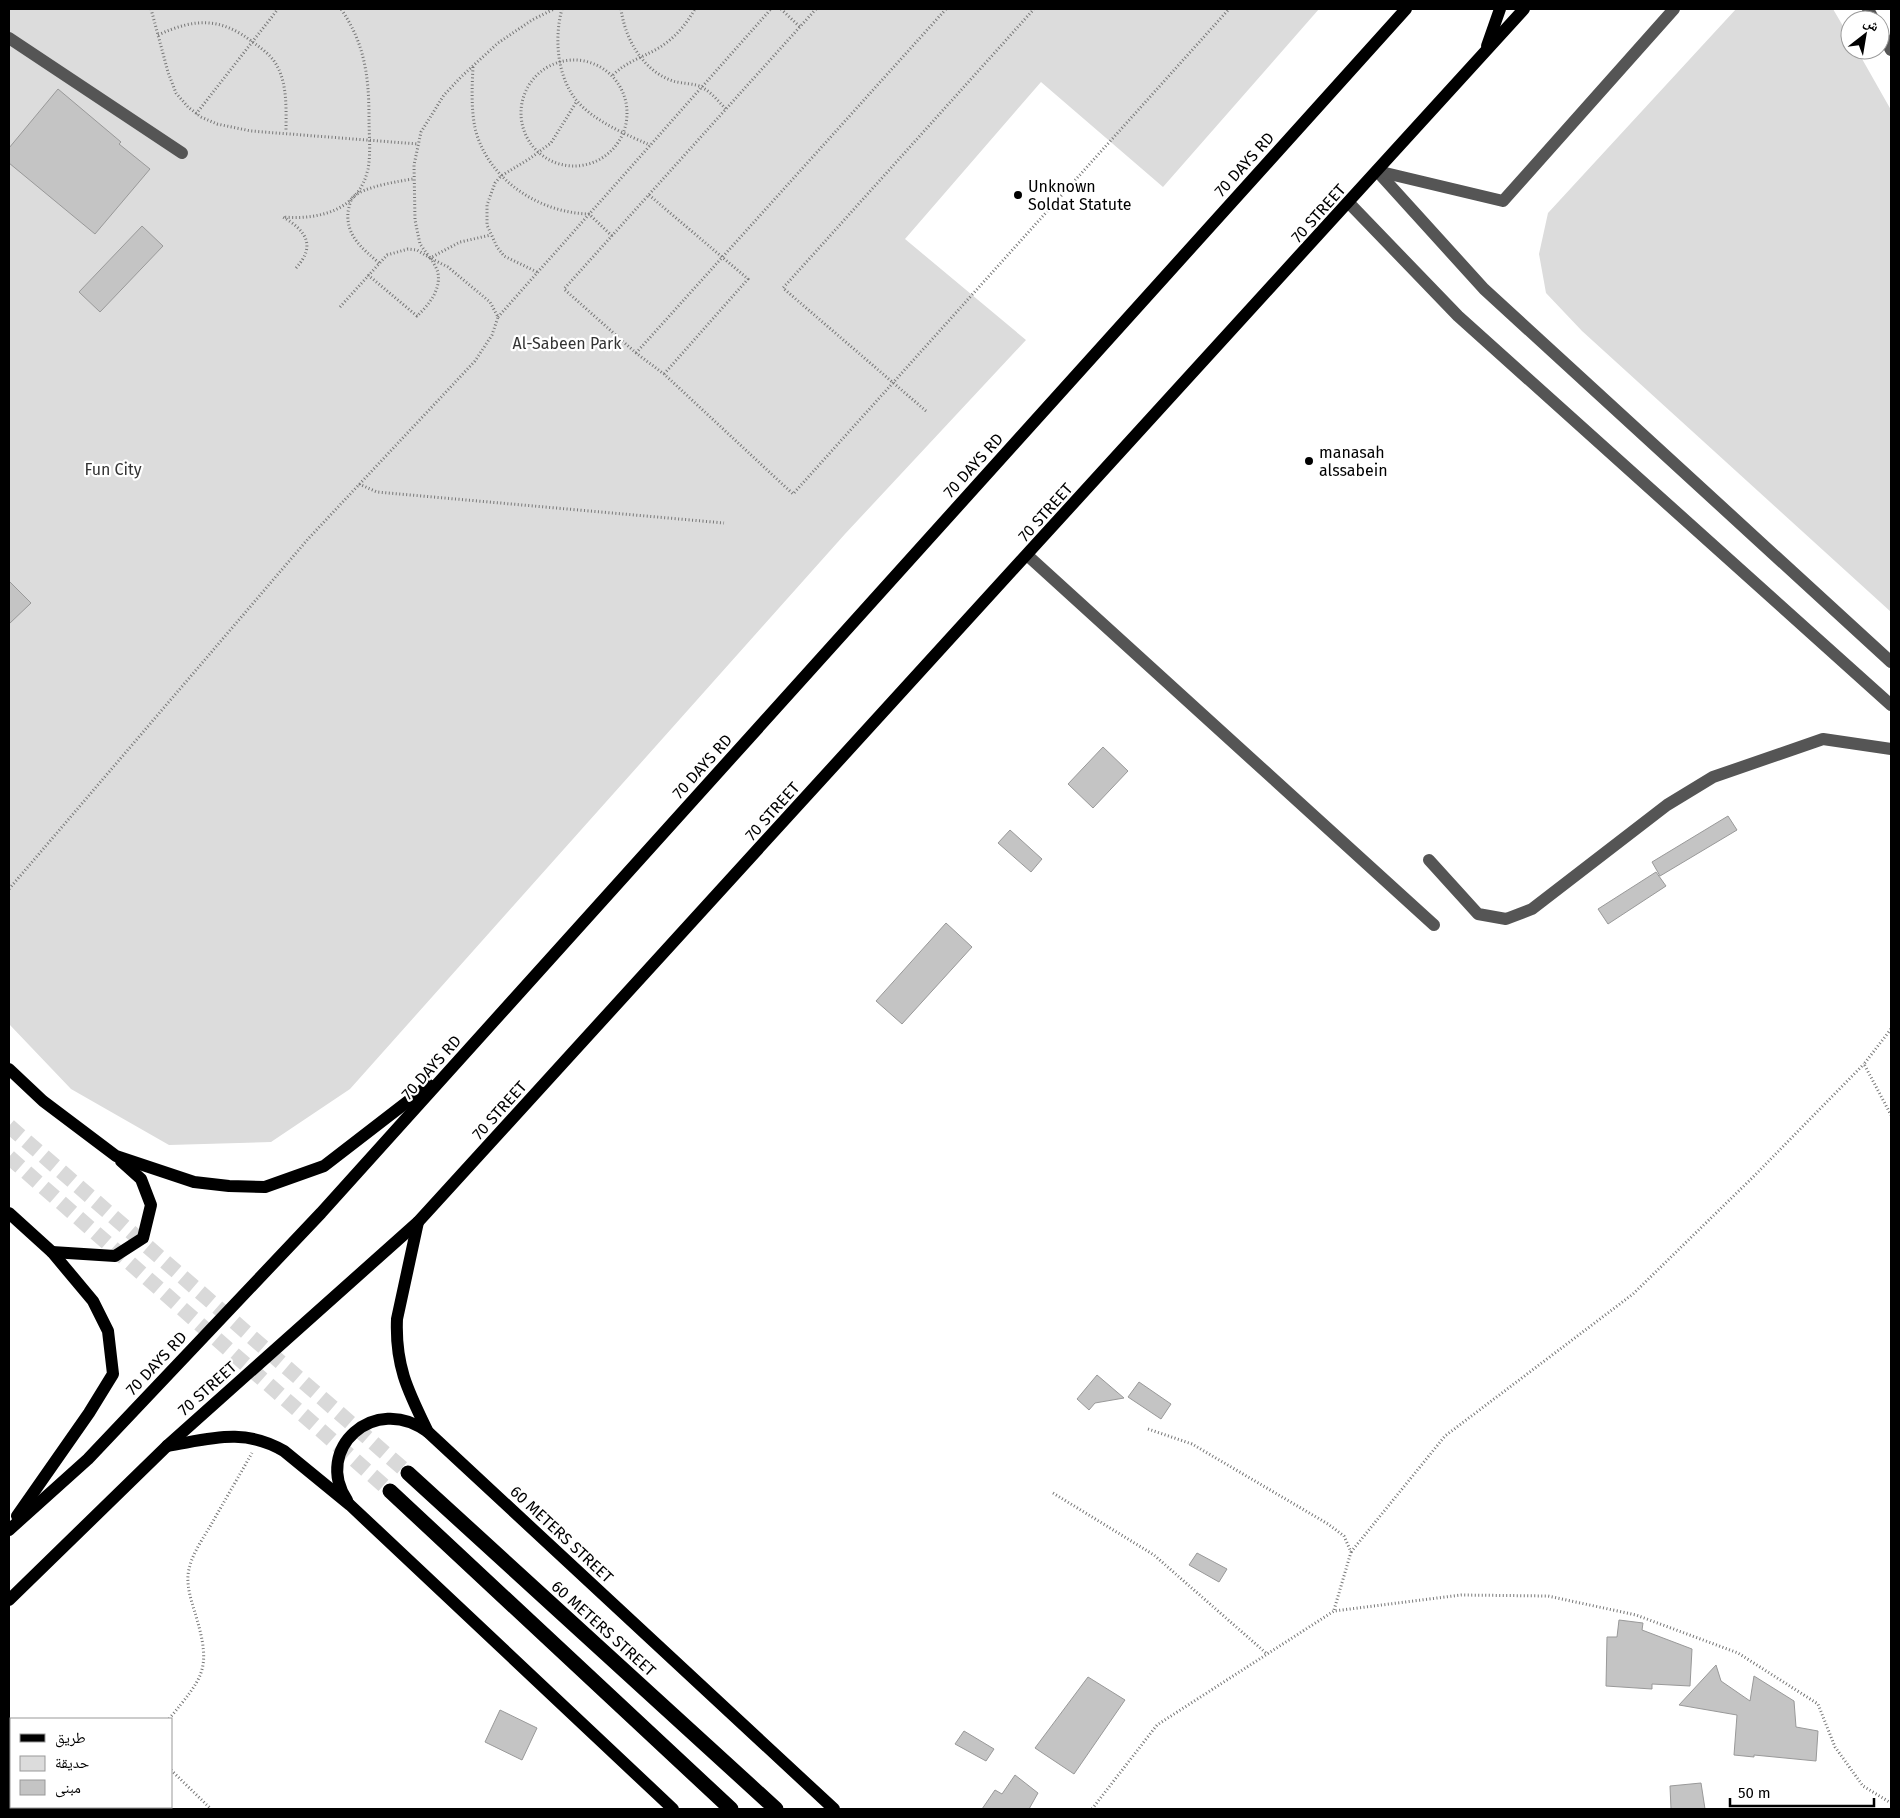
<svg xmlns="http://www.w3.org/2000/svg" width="1900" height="1818" font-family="'Fira Sans','Noto Naskh Arabic',sans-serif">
	<rect width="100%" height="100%" fill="#fff"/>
	<g fill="#dcdcdc">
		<path d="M 9,9 L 1319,9 L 1163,187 L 1041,82 L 905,239 L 1026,340 L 845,534 L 350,1089 L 271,1142 L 169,1145 L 71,1089 L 9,1024 Z"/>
		<path d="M 1736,9 L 1833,9 L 1850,38 L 1850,50 L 1857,50 L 1891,110 L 1891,612 L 1582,331 L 1546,293 L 1539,254 L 1548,213 Z"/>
	</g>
	<g fill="#c4c4c4" stroke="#999">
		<path d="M 58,89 L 121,142 L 119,144 L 150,169 L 95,234 L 9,163 L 9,148 Z"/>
		<path d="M 142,226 L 163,246 L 100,312 L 79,292 Z"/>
		<path d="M 9,581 L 31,603 L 9,624 Z"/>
		<path d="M 1103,747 L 1128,771 L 1093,808 L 1068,784 Z"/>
		<path d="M 1728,816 L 1737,830 L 1660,876 L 1652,862 Z"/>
		<path d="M 1010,830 L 1042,859 L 1031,872 L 998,843 Z"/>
		<path d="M 1656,872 L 1666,886 L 1608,924 L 1598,909 Z"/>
		<path d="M 946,923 L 972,947 L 902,1024 L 876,1001 Z"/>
		<path d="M 1097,1375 L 1124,1398 L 1095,1403 L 1089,1410 L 1077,1399 Z"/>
		<path d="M 1139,1382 L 1171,1404 L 1161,1419 L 1128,1397 Z"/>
		<path d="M 1197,1553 L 1227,1569 L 1219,1582 L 1189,1565 Z"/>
		<path d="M 1619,1620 L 1643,1623 L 1642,1630 L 1692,1649 L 1690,1686 L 1652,1684 L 1652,1689 L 1606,1686 L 1607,1637 L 1617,1637 Z"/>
		<path d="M 1716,1665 L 1721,1681 L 1750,1701 L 1754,1676 L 1794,1701 L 1796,1727 L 1818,1731 L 1816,1761 L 1754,1755 L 1754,1757 L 1734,1755 L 1737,1715 L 1679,1705 Z"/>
		<path d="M 1088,1677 L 1125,1700 L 1074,1774 L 1035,1748 Z"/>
		<path d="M 500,1710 L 537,1728 L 522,1760 L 485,1742 Z"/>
		<path d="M 964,1731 L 994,1749 L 986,1761 L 955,1744 Z"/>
		<path d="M 1015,1775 L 1038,1793 L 1029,1809 L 982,1809 L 995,1790 L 1002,1794 Z"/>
		<path d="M 1701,1783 L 1705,1809 L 1671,1809 L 1670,1786 Z"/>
	</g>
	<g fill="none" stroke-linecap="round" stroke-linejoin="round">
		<g stroke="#d9d9d9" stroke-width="15" stroke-dasharray="15 8" stroke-linecap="butt">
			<path d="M 9,1126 L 408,1473"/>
			<path d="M 9,1157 L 390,1491"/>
		</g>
		<g stroke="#777" stroke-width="3" stroke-dasharray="1 2.5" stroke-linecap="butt">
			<path d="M 151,9 L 168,72 L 176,93 L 188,107 L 201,117 L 217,124 L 251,131 L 418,144"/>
			<path d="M 562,9 C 554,38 557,77 577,101 C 594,121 627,135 650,145"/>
			<path d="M 621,9 C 625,39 643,71 673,81 C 682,84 696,83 703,88 C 712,93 719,102 726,109"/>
			<path d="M 781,9 L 800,27"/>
			<path d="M 816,9 L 564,289 L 636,353 L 664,374 L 793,494 L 1229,9"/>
			<path d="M 158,35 C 195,18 221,17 254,43 C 261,48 269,54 274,61 C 288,81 286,109 286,132"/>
			<circle cx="574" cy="113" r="53"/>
			<path d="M 473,67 C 472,86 471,108 475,128 C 487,179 539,213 589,214 L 612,236"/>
			<path d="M 613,75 C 626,62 641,58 657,49 C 673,40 686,25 695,9"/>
			<path d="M 196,114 L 278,9"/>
			<path d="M 649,195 L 748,279 L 664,374"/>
			<path d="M 379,263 C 362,248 346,236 348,212 C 349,208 350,200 353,197 C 363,187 399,181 413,179"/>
			<path d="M 296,268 C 317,245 305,230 283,217 C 320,220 359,210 368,169 C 371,153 369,135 369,119 C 369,77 365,44 341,9"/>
			<path d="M 537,272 L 504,256 L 497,247 L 487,225 L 487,205 L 495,183 L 501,176 L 529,159 L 551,143 L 577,101"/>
			<path d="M 368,275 L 417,316 C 428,306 441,290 438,273 C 437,268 433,263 431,258"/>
			<path d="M 340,307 L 387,255 L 408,249 L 417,250 L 430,258 L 460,242 L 491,235"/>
			<path d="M 498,317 L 771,9"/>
			<path d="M 636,353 L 946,9"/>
			<path d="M 926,411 L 783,288 L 1034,9"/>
			<path d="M 359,484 L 377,492 L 724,523"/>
			<path d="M 9,889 L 308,539 L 475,361 L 492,335 L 498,317 L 490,302 L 448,267 L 430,258 L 420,244 L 415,220 L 414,165 L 421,132 L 444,95 L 462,76 L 498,43 L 532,20 L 554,9"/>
			<path d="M 1891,1029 L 1864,1064 L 1891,1115"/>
			<path d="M 1148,1429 L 1192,1444 L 1328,1524 L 1344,1536 L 1351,1552 L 1334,1610"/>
			<path d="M 1053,1493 L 1154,1555 L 1266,1653"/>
			<path d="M 1351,1552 L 1445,1436 L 1633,1294 L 1752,1178 L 1864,1064"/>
			<path d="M 169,1719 C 203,1677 212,1670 196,1616 C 192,1603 187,1589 188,1575 C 190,1556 203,1539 212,1523 C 225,1500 239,1476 252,1453"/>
			<path d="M 171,1770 L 211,1809"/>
			<path d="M 1092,1809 L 1157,1725 L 1334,1611 L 1461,1595 L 1548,1596 L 1636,1615 L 1738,1653 L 1818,1704 L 1835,1747 L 1863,1786 L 1891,1803"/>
		</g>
		<g stroke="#555" stroke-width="12">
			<path d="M 1868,9 L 1874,20"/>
			<path d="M 1880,30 L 1891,50"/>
			<path d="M 9,38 L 182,153"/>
			<path d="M 1377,171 L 1484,289 L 1891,662"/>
			<path d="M 1377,171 L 1503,201 L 1674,9"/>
			<path d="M 1349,203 L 1458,316 L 1891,705"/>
			<path d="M 1027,555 L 1434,925"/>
			<path d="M 1429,860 L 1478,914 L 1506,919 L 1532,909 L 1667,805 L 1713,777 L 1823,739 L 1891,749"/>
		</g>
		<g stroke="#000" stroke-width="12">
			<path d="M 1487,46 L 1500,9"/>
			<path d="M 9,1069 L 43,1101 L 116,1156 L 194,1182 L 229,1186 L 265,1187 L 324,1166 L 429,1085"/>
			<path d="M 9,1213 L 52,1252 L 93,1301 L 108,1331 L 113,1374 L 89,1413 L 17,1516"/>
			<path d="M 418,1222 L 397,1319 C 395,1366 408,1391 428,1432 L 834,1809"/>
			<path d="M 52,1252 L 115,1256 L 143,1238 L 151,1205 L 141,1179 L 121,1161"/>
			<path d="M 167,1446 C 210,1439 243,1427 284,1451 L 350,1505 L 673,1809"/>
			<path d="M 347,1500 C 313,1450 374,1392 428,1432"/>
			<path d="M 9,1530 L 88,1459 L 321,1213 L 1406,9"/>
			<path d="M 9,1600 L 167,1446 L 418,1222 L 1524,9"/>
		</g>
		<g stroke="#000" stroke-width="15">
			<path d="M 408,1473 L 776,1809"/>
			<path d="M 390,1491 L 731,1809"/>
		</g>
	</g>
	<g fill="#000" stroke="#fff" stroke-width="2">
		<circle cx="1018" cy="195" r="5"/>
		<circle cx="1309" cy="461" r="5"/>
	</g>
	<g text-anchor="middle" stroke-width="4.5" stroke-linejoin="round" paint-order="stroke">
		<g font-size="16" fill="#000" stroke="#fff">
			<text transform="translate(1244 164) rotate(-48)" y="6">70 DAYS RD</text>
			<text transform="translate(1318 213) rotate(-48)" y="6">70 STREET</text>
			<text transform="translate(973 465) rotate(-48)" y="6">70 DAYS RD</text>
			<text transform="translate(1045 512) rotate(-48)" y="6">70 STREET</text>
			<text transform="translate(702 766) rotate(-48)" y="6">70 DAYS RD</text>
			<text transform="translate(772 811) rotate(-48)" y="6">70 STREET</text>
			<text transform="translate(431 1067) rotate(-48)" y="6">70 DAYS RD</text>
			<text transform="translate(499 1110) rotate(-48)" y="6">70 STREET</text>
			<text transform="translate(156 1363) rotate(-47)" y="6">70 DAYS RD</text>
			<text transform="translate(207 1388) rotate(-42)" y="6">70 STREET</text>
			<text transform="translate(562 1534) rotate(43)" y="6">60 METERS STREET</text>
			<text transform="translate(604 1628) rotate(42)" y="6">60 METERS STREET</text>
		</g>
		<g font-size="16" fill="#000" stroke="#fff" text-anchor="start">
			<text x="1028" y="192">Unknown<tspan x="1028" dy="18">Soldat Statute</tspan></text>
			<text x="1319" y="458">manasah<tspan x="1319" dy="18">alssabein</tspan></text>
		</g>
		<g font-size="16" fill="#333" stroke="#fff">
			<text x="567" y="349">Al-Sabeen Park</text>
			<text x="113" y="475">Fun City</text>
		</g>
	</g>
	<rect width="1900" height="1818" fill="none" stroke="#000000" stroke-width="20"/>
	<rect x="10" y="1718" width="162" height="90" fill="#ffffff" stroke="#999999"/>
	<rect x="20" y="1734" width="25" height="8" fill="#000000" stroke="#999999"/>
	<text x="55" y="1743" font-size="15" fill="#000000">طريق</text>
	<rect x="20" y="1756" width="25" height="15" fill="#dcdcdc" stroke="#999999"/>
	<text x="55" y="1768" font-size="15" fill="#000000">حديقة</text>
	<rect x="20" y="1780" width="25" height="15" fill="#c4c4c4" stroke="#999999"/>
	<text x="55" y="1793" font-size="15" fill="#000000">مبنى</text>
	<g transform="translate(1865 35) rotate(31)"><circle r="24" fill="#ffffff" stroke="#999999"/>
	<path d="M0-4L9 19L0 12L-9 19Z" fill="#000000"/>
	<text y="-8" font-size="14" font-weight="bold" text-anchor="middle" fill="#000000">ش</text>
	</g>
	<path d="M1730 1798v8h144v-8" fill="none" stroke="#000000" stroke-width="2.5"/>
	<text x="1738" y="1798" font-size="15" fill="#000000" stroke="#ffffff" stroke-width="4" paint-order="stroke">50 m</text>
</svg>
